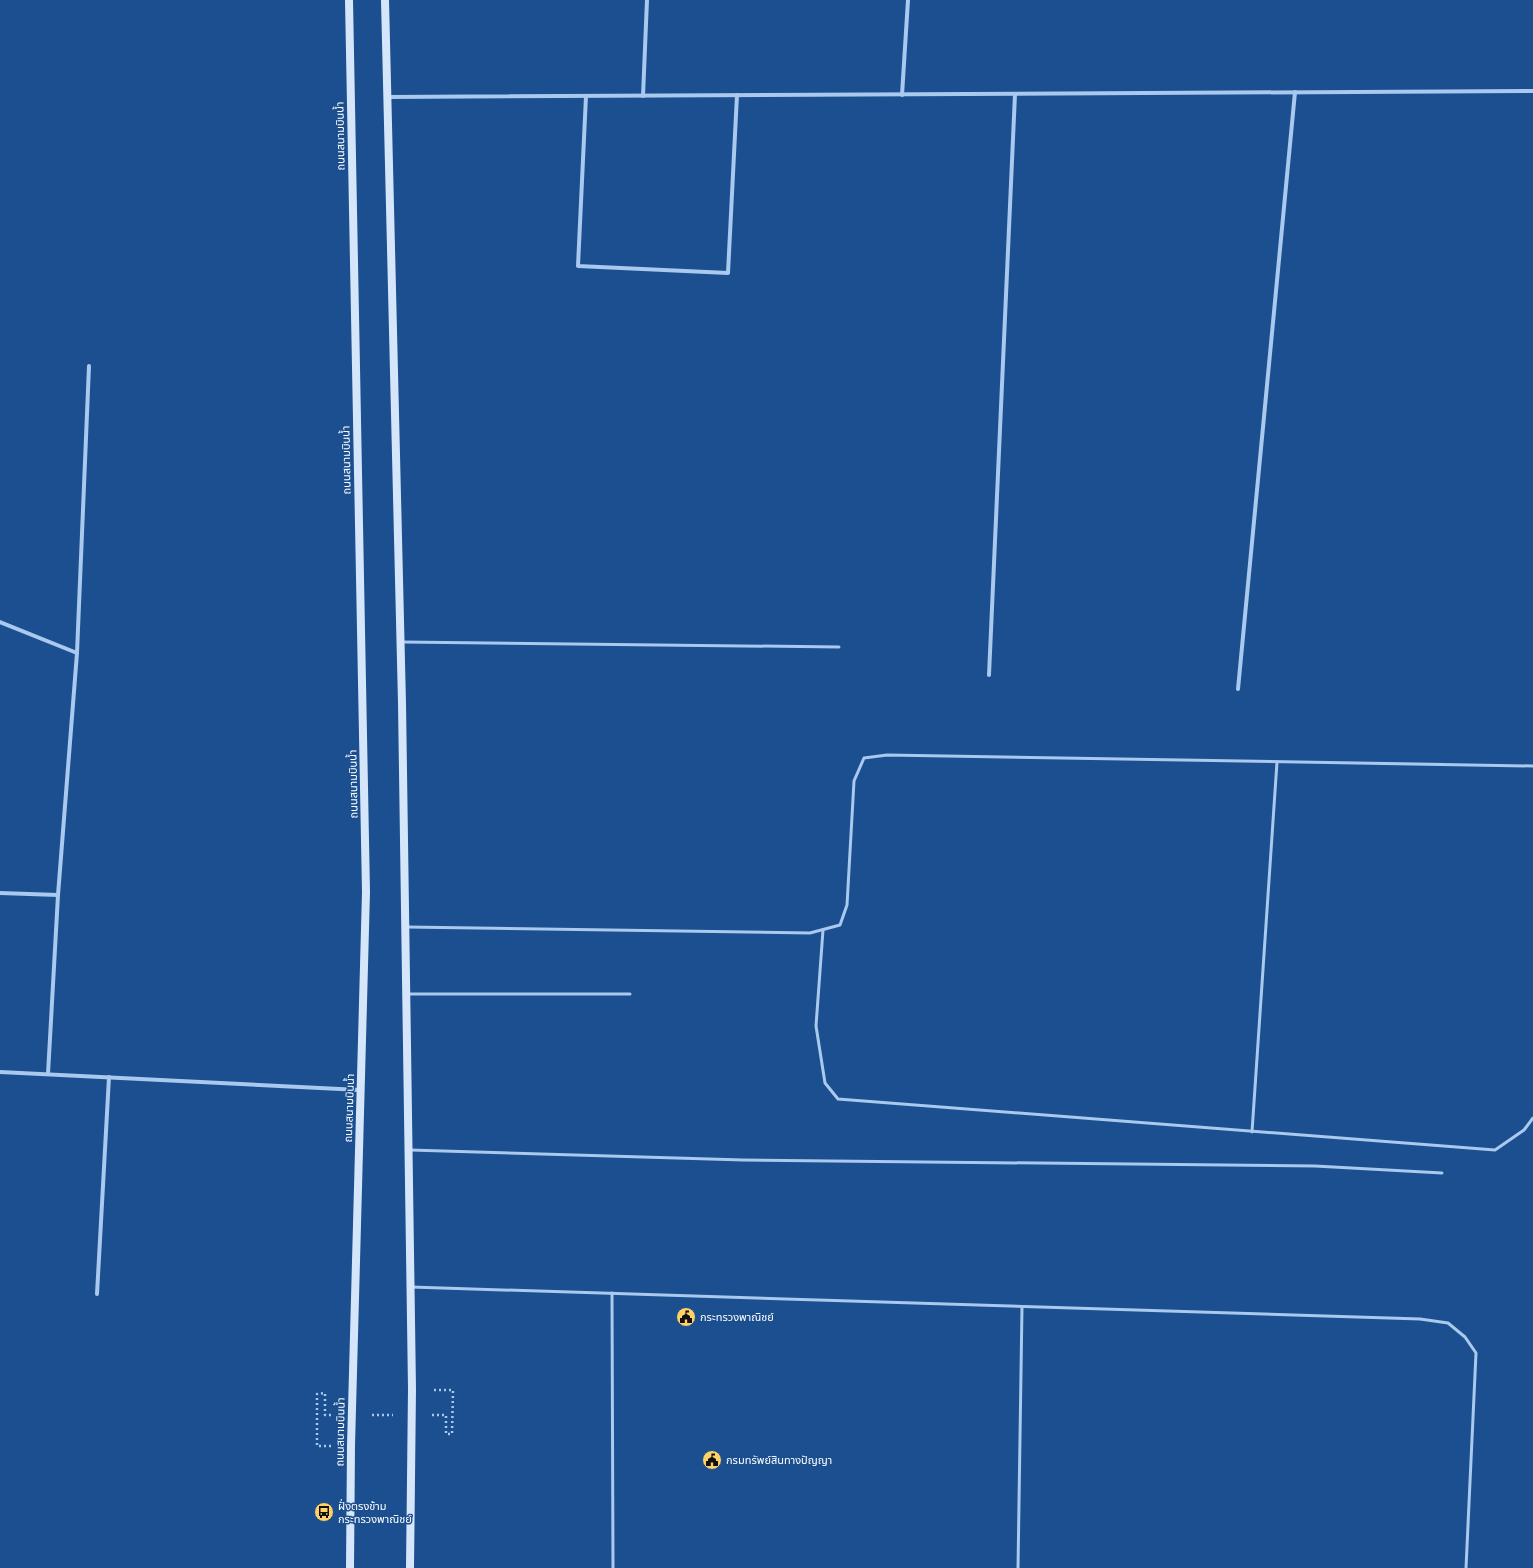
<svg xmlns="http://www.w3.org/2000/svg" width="1533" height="1568" font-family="'Exo 2','Noto Sans Thai',sans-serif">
	<rect width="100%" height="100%" fill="#1b4f8f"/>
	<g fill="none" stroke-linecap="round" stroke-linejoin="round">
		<g stroke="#a9c9ee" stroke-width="2.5" stroke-dasharray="2 3" stroke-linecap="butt">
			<path d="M 372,1415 L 393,1415"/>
			<path d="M 432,1415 L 446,1415 L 446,1434 L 452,1434 L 453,1390 L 432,1390"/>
			<path d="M 331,1446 L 317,1446 L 317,1394 L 325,1393 L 325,1415 L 333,1415"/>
		</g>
		<g stroke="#a9c9ee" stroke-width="3">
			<path d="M 402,642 L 839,647"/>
			<path d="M 407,927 L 810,933 L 840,925 L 847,905 L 854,781 L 864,758 L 887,755 L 1533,766"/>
			<path d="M 823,930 L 816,1026 L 825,1083 L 838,1099 L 1495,1150 L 1524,1130 L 1533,1118"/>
			<path d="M 408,994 L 630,994"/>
			<path d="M 1252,1132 L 1277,762"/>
			<path d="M 410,1150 L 743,1160 L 1315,1166 L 1442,1173"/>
			<path d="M 411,1287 L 1420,1319 L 1448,1323 L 1465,1337 L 1476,1353 L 1466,1568"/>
			<path d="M 612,1293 L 613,1568"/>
			<path d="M 1018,1568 L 1022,1307"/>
		</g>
		<g stroke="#a9c9ee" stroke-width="4">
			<path d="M 902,95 L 908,0"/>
			<path d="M 586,96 L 578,266 L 728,273 L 737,95"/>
			<path d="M 643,96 L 647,0"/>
			<path d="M 388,97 L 1533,91"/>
			<path d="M 0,622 L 77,653"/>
			<path d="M 989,675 L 1015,94"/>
			<path d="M 1238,689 L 1295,92"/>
			<path d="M 0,893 L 58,895"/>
			<path d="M 0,1072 L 360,1090"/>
			<path d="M 48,1074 L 58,895 L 77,653 L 89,366"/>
			<path d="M 97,1294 L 109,1077"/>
		</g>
		<g stroke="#d6e6fa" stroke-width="8">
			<path d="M 349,0 L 366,892 L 351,1446 L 350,1568"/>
			<path d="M 385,0 L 402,703 L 412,1389 L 410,1568"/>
		</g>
	</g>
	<defs>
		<g id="civic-disc" transform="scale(1)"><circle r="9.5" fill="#ffd166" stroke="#1b4f8f"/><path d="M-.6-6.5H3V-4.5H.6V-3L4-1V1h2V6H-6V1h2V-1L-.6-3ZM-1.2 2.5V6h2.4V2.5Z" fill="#111"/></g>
		<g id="bus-disc" transform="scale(1)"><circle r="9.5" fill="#ffd166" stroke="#1b4f8f"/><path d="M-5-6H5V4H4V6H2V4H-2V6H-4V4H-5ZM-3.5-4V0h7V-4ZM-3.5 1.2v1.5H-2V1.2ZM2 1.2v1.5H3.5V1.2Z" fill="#111"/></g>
	</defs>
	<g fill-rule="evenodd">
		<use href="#civic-disc" x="686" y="1317"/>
		<use href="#civic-disc" x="712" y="1460"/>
		<use href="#bus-disc" x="324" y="1512"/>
	</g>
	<g text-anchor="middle" stroke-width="3" stroke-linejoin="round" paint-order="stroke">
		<g font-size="11" fill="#fff" stroke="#1b4f8f">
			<text transform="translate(340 136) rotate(-91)" y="4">ถนนสนามบินน้ำ</text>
			<text transform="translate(346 460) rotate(-91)" y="4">ถนนสนามบินน้ำ</text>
			<text transform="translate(353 784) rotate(-91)" y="4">ถนนสนามบินน้ำ</text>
			<text transform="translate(349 1108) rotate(-88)" y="4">ถนนสนามบินน้ำ</text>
			<text transform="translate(340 1432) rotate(-89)" y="4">ถนนสนามบินน้ำ</text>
		</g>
		<g font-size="11" fill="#fff" stroke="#1b4f8f" text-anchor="start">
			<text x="700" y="1321">กระทรวงพาณิชย์</text>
			<text x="726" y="1464">กรมทรัพย์สินทางปัญญา</text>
			<text x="338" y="1510">ฝั่งตรงข้าม<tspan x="338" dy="13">กระทรวงพาณิชย์</tspan></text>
		</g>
	</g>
</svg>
